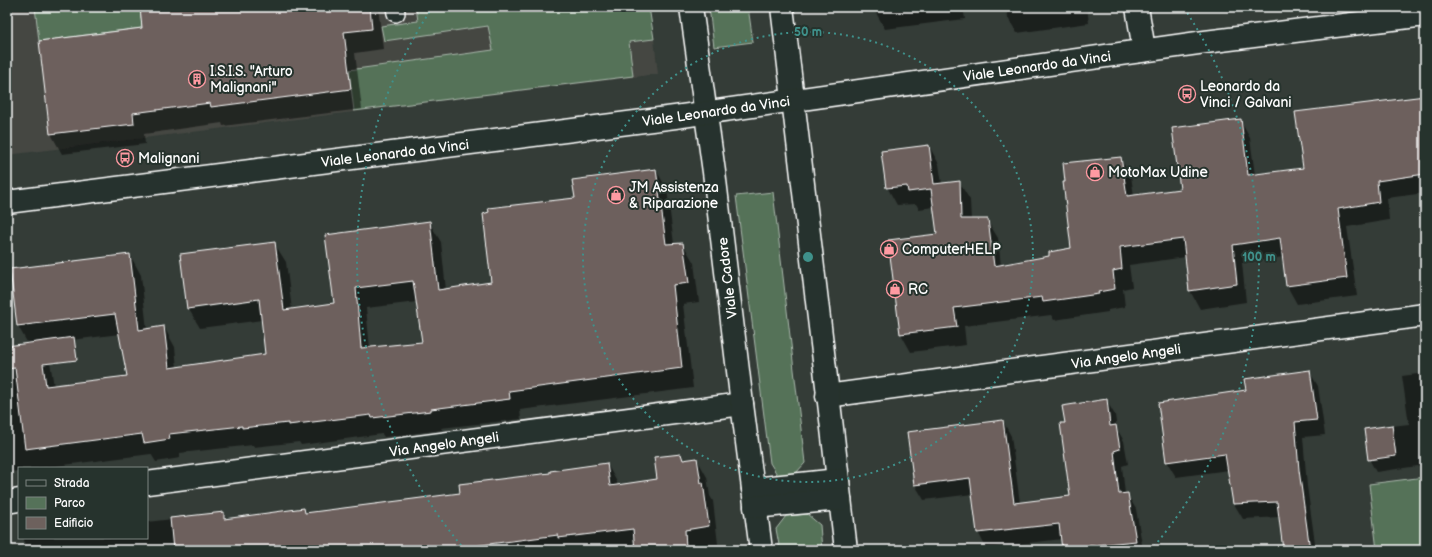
<svg xmlns="http://www.w3.org/2000/svg" width="1432" height="557" font-family="'Balsamiq Sans',sans-serif">
	<rect width="100%" height="100%" fill="#343c37"/>
	<filter id="ink" filterUnits="userSpaceOnUse"><feTurbulence type="fractalNoise" baseFrequency=".025" numOctaves="2"/><feDisplacementMap in="SourceGraphic" scale="8" xChannelSelector="R" yChannelSelector="G"/><feConvolveMatrix kernelMatrix="1 2 1 2 8 2 1 2 1" color-interpolation-filters="sRGB"/></filter>
	<g filter="url(#ink)">
		<path fill="#454742" d="M 7,7 L 649,7 L 654,39 L 658,74 L 7,155 Z"/>
		<g fill="#557259" stroke="#aab8ac">
			<path d="M 35,7 L 140,7 L 142,28 L 39,41 Z"/>
			<path d="M 416,7 L 649,7 L 654,39 L 629,42 L 633,76 L 354,111 L 349,70 L 493,50 L 488,26 L 384,41 L 381,26 L 418,21 Z"/>
			<path d="M 709,7 L 748,7 L 753,42 L 714,47 Z"/>
			<path d="M 773,192 L 805,463 L 795,474 L 778,476 L 770,463 L 736,196 Z"/>
			<path d="M 1425,477 L 1425,550 L 1377,550 L 1369,484 Z"/>
			<path d="M 807,514 L 820,525 L 822,550 L 780,550 L 776,529 L 786,516 Z"/>
		</g>
		<g fill="#0007" fill-rule="evenodd">
			<path d="M 141,7 L 378,7 L 383,49 L 355,53 L 362,109 L 223,126 L 222,123 L 144,134 L 145,144 L 62,154 L 51,134 L 40,42 L 143,29 Z"/>
			<path d="M 874,7 L 963,7 L 965,19 L 885,29 L 875,11 Z"/>
			<path d="M 1007,7 L 1087,7 L 1089,23 L 1017,33 L 1008,18 Z"/>
			<path d="M 1193,7 L 1207,7 L 1194,9 Z"/>
			<path d="M 1425,99 L 1425,193 L 1387,198 L 1389,220 L 1347,227 L 1357,296 L 1297,304 L 1287,286 L 1283,257 L 1242,263 L 1246,302 L 1200,309 L 1190,291 L 1186,257 L 1129,265 L 1132,287 L 1123,289 L 1125,307 L 1108,310 L 1108,312 L 1054,320 L 1051,315 L 964,326 L 966,345 L 911,352 L 901,334 L 889,241 L 938,234 L 934,207 L 919,209 L 916,204 L 897,205 L 887,187 L 929,146 L 939,164 L 942,184 L 959,182 L 970,200 L 971,220 L 987,220 L 998,238 L 1001,266 L 1050,257 L 1072,248 L 1120,158 L 1131,176 L 1134,196 L 1181,190 L 1240,120 L 1250,138 L 1255,175 L 1304,169 Z"/>
			<path d="M 656,170 L 667,189 L 674,244 L 683,244 L 694,263 L 699,302 L 683,304 L 693,388 L 520,410 L 521,419 L 441,428 L 442,430 L 384,437 L 382,434 L 301,445 L 299,442 L 254,447 L 253,445 L 180,453 L 180,458 L 156,462 L 151,454 L 40,468 L 19,468 L 19,471 L 7,472 L 7,347 L 28,344 L 18,326 L 130,255 L 141,275 L 147,330 L 164,327 L 175,347 L 177,368 L 266,355 L 262,320 L 200,328 L 188,308 L 274,243 L 286,262 L 292,310 L 335,304 L 429,222 L 441,242 L 446,290 L 492,283 L 576,198 ZM 263,297 L 264,299 L 195,309 L 195,307 ZM 417,302 L 423,342 L 370,348 L 366,308 ZM 120,334 L 128,377 L 54,386 L 50,362 L 40,344 Z"/>
			<path d="M 1309,371 L 1318,386 L 1325,435 L 1303,437 L 1307,486 L 1316,550 L 1261,550 L 1284,547 L 1280,517 L 1243,519 L 1234,504 L 1229,470 L 1176,477 L 1167,462 L 1159,404 L 1247,390 Z"/>
			<path d="M 1425,373 L 1425,465 L 1376,472 L 1369,459 L 1366,429 L 1409,424 L 1402,376 Z"/>
			<path d="M 1106,400 L 1115,415 L 1117,429 L 1124,441 L 1128,464 L 1122,466 L 1125,494 L 1127,494 L 1136,509 L 1143,550 L 1063,550 L 1062,539 L 986,548 L 978,532 L 973,494 L 924,500 L 915,485 L 1003,421 L 1011,436 L 1020,503 L 1071,497 L 1066,424 Z"/>
			<path d="M 680,455 L 684,461 L 697,459 L 707,477 L 710,496 L 713,501 L 718,544 L 694,548 L 695,550 L 25,550 L 24,538 L 147,538 L 147,522 L 223,513 L 227,519 L 304,509 L 306,514 L 461,494 L 607,464 L 617,482 L 617,486 L 658,480 Z"/>
			<path d="M 1366,545 L 1369,550 L 1322,550 Z"/>
		</g>
		<g fill="#6d615d" stroke="#fff" fill-rule="evenodd">
			<path d="M 140,7 L 370,7 L 372,29 L 344,32 L 351,89 L 211,107 L 210,103 L 133,113 L 134,124 L 50,134 L 39,41 L 142,28 Z"/>
			<path d="M 1425,96 L 1425,174 L 1377,181 L 1379,202 L 1338,209 L 1347,278 L 1286,286 L 1280,238 L 1233,245 L 1237,284 L 1189,291 L 1183,239 L 1120,247 L 1122,269 L 1113,271 L 1115,289 L 1098,292 L 1099,294 L 1043,302 L 1042,297 L 954,308 L 957,327 L 900,334 L 888,240 L 937,234 L 931,189 L 908,192 L 907,186 L 886,188 L 881,151 L 929,145 L 934,184 L 960,181 L 961,219 L 988,219 L 994,266 L 1049,256 L 1049,252 L 1071,248 L 1063,182 L 1065,182 L 1063,163 L 1121,157 L 1127,196 L 1180,189 L 1172,128 L 1241,119 L 1248,175 L 1303,168 L 1295,112 Z"/>
			<path d="M 656,169 L 666,244 L 683,243 L 689,283 L 673,285 L 682,368 L 509,391 L 510,399 L 431,409 L 431,411 L 372,418 L 371,415 L 288,425 L 288,423 L 242,428 L 242,426 L 169,434 L 170,439 L 144,443 L 142,434 L 25,449 L 15,368 L 7,369 L 7,346 L 74,337 L 77,360 L 43,364 L 46,386 L 127,376 L 115,314 L 17,326 L 10,269 L 130,254 L 139,330 L 164,326 L 169,368 L 265,354 L 259,299 L 187,309 L 180,254 L 275,242 L 284,310 L 334,303 L 325,235 L 430,221 L 438,290 L 491,282 L 483,214 L 489,212 L 488,208 L 575,198 L 572,180 ZM 413,281 L 422,342 L 361,348 L 356,288 Z"/>
			<path d="M 1310,370 L 1317,420 L 1295,422 L 1299,470 L 1310,550 L 1283,550 L 1277,502 L 1233,504 L 1225,454 L 1166,462 L 1158,403 L 1246,390 L 1244,379 Z"/>
			<path d="M 1107,399 L 1110,426 L 1116,425 L 1120,449 L 1114,451 L 1119,494 L 1128,493 L 1136,541 L 1086,546 L 1086,550 L 1062,550 L 1059,524 L 977,533 L 970,478 L 914,485 L 907,432 L 1003,420 L 1014,503 L 1070,496 L 1060,423 L 1065,423 L 1062,406 Z"/>
			<path d="M 1392,425 L 1396,456 L 1368,460 L 1364,429 Z"/>
			<path d="M 681,454 L 683,460 L 697,458 L 701,483 L 703,482 L 709,526 L 685,530 L 686,548 L 674,550 L 635,550 L 633,529 L 558,538 L 558,535 L 443,550 L 173,550 L 170,518 L 224,512 L 224,519 L 304,508 L 305,513 L 460,493 L 459,484 L 550,473 L 550,471 L 607,463 L 610,486 L 657,479 L 654,457 Z"/>
		</g>
		<g fill="none" stroke-linecap="round" stroke-linejoin="round">
			<g stroke="#fff" stroke-width="20">
				<path id="lane" d="M 395,7 L 396,13"/>
			</g>
			<g stroke="#fff" stroke-width="25">
				<g id="street">
					<path d="M 1137,7 L 1144,50"/>
					<path d="M 827,396 L 1425,315"/>
					<path d="M 147,483 L 742,404"/>
					<path d="M 7,502 L 19,500"/>
				</g>
			</g>
			<g stroke="#fff" stroke-width="25">
				<g id="secondary">
					<path d="M 691,7 L 714,172 L 742,404 L 761,550"/>
					<path d="M 782,7 C 805,188 825,369 846,550"/>
					<path d="M 7,202 L 675,117 L 1205,42 L 1425,15"/>
					<path d="M 753,489 L 838,480"/>
					<path d="M 755,507 L 840,499"/>
				</g>
			</g>
			<use href="#lane" stroke="#26332d" stroke-width="17"/>
			<use href="#street" stroke="#26332d" stroke-width="22"/>
			<use href="#secondary" stroke="#26332d" stroke-width="22"/>
		</g>
	</g>
	<g fill="none" stroke="#3f918b" stroke-width="2" stroke-dasharray="2 4">
		<circle cx="808" cy="257" r="225"/>
		<path d="M465 550A451 451 0 0 1 432 8M1184 8A451 451 0 0 1 1151 550"/>
	</g>
	<defs>
		<g id="building-ring" transform="scale(0.9)"><circle r="9.5" fill="#26332d" stroke="#ff9aa2" stroke-width="1.5"/><path d="M-4-6H4V6H1V3H-1V6H-4ZM-2.5-4.3h1.7v1.8h-1.7ZM.8-4.3h1.7v1.8H.8ZM-2.5-1h1.7V.8h-1.7ZM.8-1h1.7V.8H.8Z" fill="#ff9aa2"/></g>
		<g id="bus-ring" transform="scale(0.9)"><circle r="9.5" fill="#26332d" stroke="#ff9aa2" stroke-width="1.5"/><path d="M-5-6H5V4H4V6H2V4H-2V6H-4V4H-5ZM-3.5-4V0h7V-4ZM-3.5 1.2v1.5H-2V1.2ZM2 1.2v1.5H3.5V1.2Z" fill="#ff9aa2"/></g>
		<g id="shop-ring" transform="scale(0.9)"><circle r="9.5" fill="#26332d" stroke="#ff9aa2" stroke-width="1.5"/><path d="M-5-2.5h2.3a2.7 3.5 0 0 1 5.4 0H5L5.5 6h-11ZM-1.5-2.5h3a1.5 2.3 0 0 0-3 0Z" fill="#ff9aa2"/></g>
	</defs>
	<g fill-rule="evenodd">
		<use href="#building-ring" x="197" y="79"/>
		<use href="#bus-ring" x="1187" y="94"/>
		<use href="#bus-ring" x="125" y="158"/>
		<use href="#shop-ring" x="1095" y="172"/>
		<use href="#shop-ring" x="616" y="195"/>
		<use href="#shop-ring" x="889" y="249"/>
		<use href="#shop-ring" x="895" y="289"/>
	</g>
	<g text-anchor="middle" stroke-width="4" stroke-linejoin="round" paint-order="stroke">
		<g font-size="14" fill="#fff" stroke="#26332d">
			<text transform="translate(1037 66) rotate(-8)" y="5">Viale Leonardo da Vinci</text>
			<text transform="translate(716 111) rotate(-8)" y="5">Viale Leonardo da Vinci</text>
			<text transform="translate(395 153) rotate(-7)" y="5">Viale Leonardo da Vinci</text>
			<text transform="translate(727 278) rotate(-97)" y="5">Viale Cadore</text>
			<text transform="translate(1126 356) rotate(-8)" y="5">Via Angelo Angeli</text>
			<text transform="translate(444 444) rotate(-8)" y="5">Via Angelo Angeli</text>
		</g>
		<g font-size="14" fill="#fff" stroke="#26332d" text-anchor="start">
			<text x="210" y="76">I.S.I.S. "Arturo<tspan x="210" dy="16">Malignani"</tspan></text>
			<text x="1200" y="91">Leonardo da<tspan x="1200" dy="16">Vinci / Galvani</tspan></text>
			<text x="138" y="163">Malignani</text>
			<text x="1108" y="177">MotoMax Udine</text>
			<text x="629" y="192">JM Assistenza<tspan x="629" dy="16">&amp; Riparazione</tspan></text>
			<text x="902" y="254">ComputerHELP</text>
			<text x="908" y="294">RC</text>
		</g>
	</g>
	<circle cx="808" cy="257" r="6" fill="#3f918b" stroke="#26332d" stroke-width="2"/>
	<g font-size="12" text-anchor="middle" font-weight="bold" fill="#3f918b" stroke="#26332d" stroke-width="4" stroke-linejoin="round" paint-order="stroke">
		<text x="808" y="36">50 m</text>
		<text x="1259" y="261">100 m</text>
	</g>
	<rect width="1432" height="557" fill="none" stroke="#26332d" stroke-width="24"/>
	<rect x="12" y="12" width="1408" height="533" fill="none" stroke="#fff" stroke-width="1.5" filter="url(#ink)"/>
	<rect x="18" y="467" width="130" height="72" fill="#26332d" stroke="#7d8581"/>
	<rect x="26" y="480" width="20" height="6" fill="#26332d" stroke="#7d8581"/>
	<text x="54" y="487" font-size="12" fill="#ffffff">Strada</text>
	<rect x="26" y="497" width="20" height="12" fill="#557259" stroke="#7d8581"/>
	<text x="54" y="507" font-size="12" fill="#ffffff">Parco</text>
	<rect x="26" y="517" width="20" height="12" fill="#6d615d" stroke="#7d8581"/>
	<text x="54" y="527" font-size="12" fill="#ffffff">Edificio</text>
</svg>
